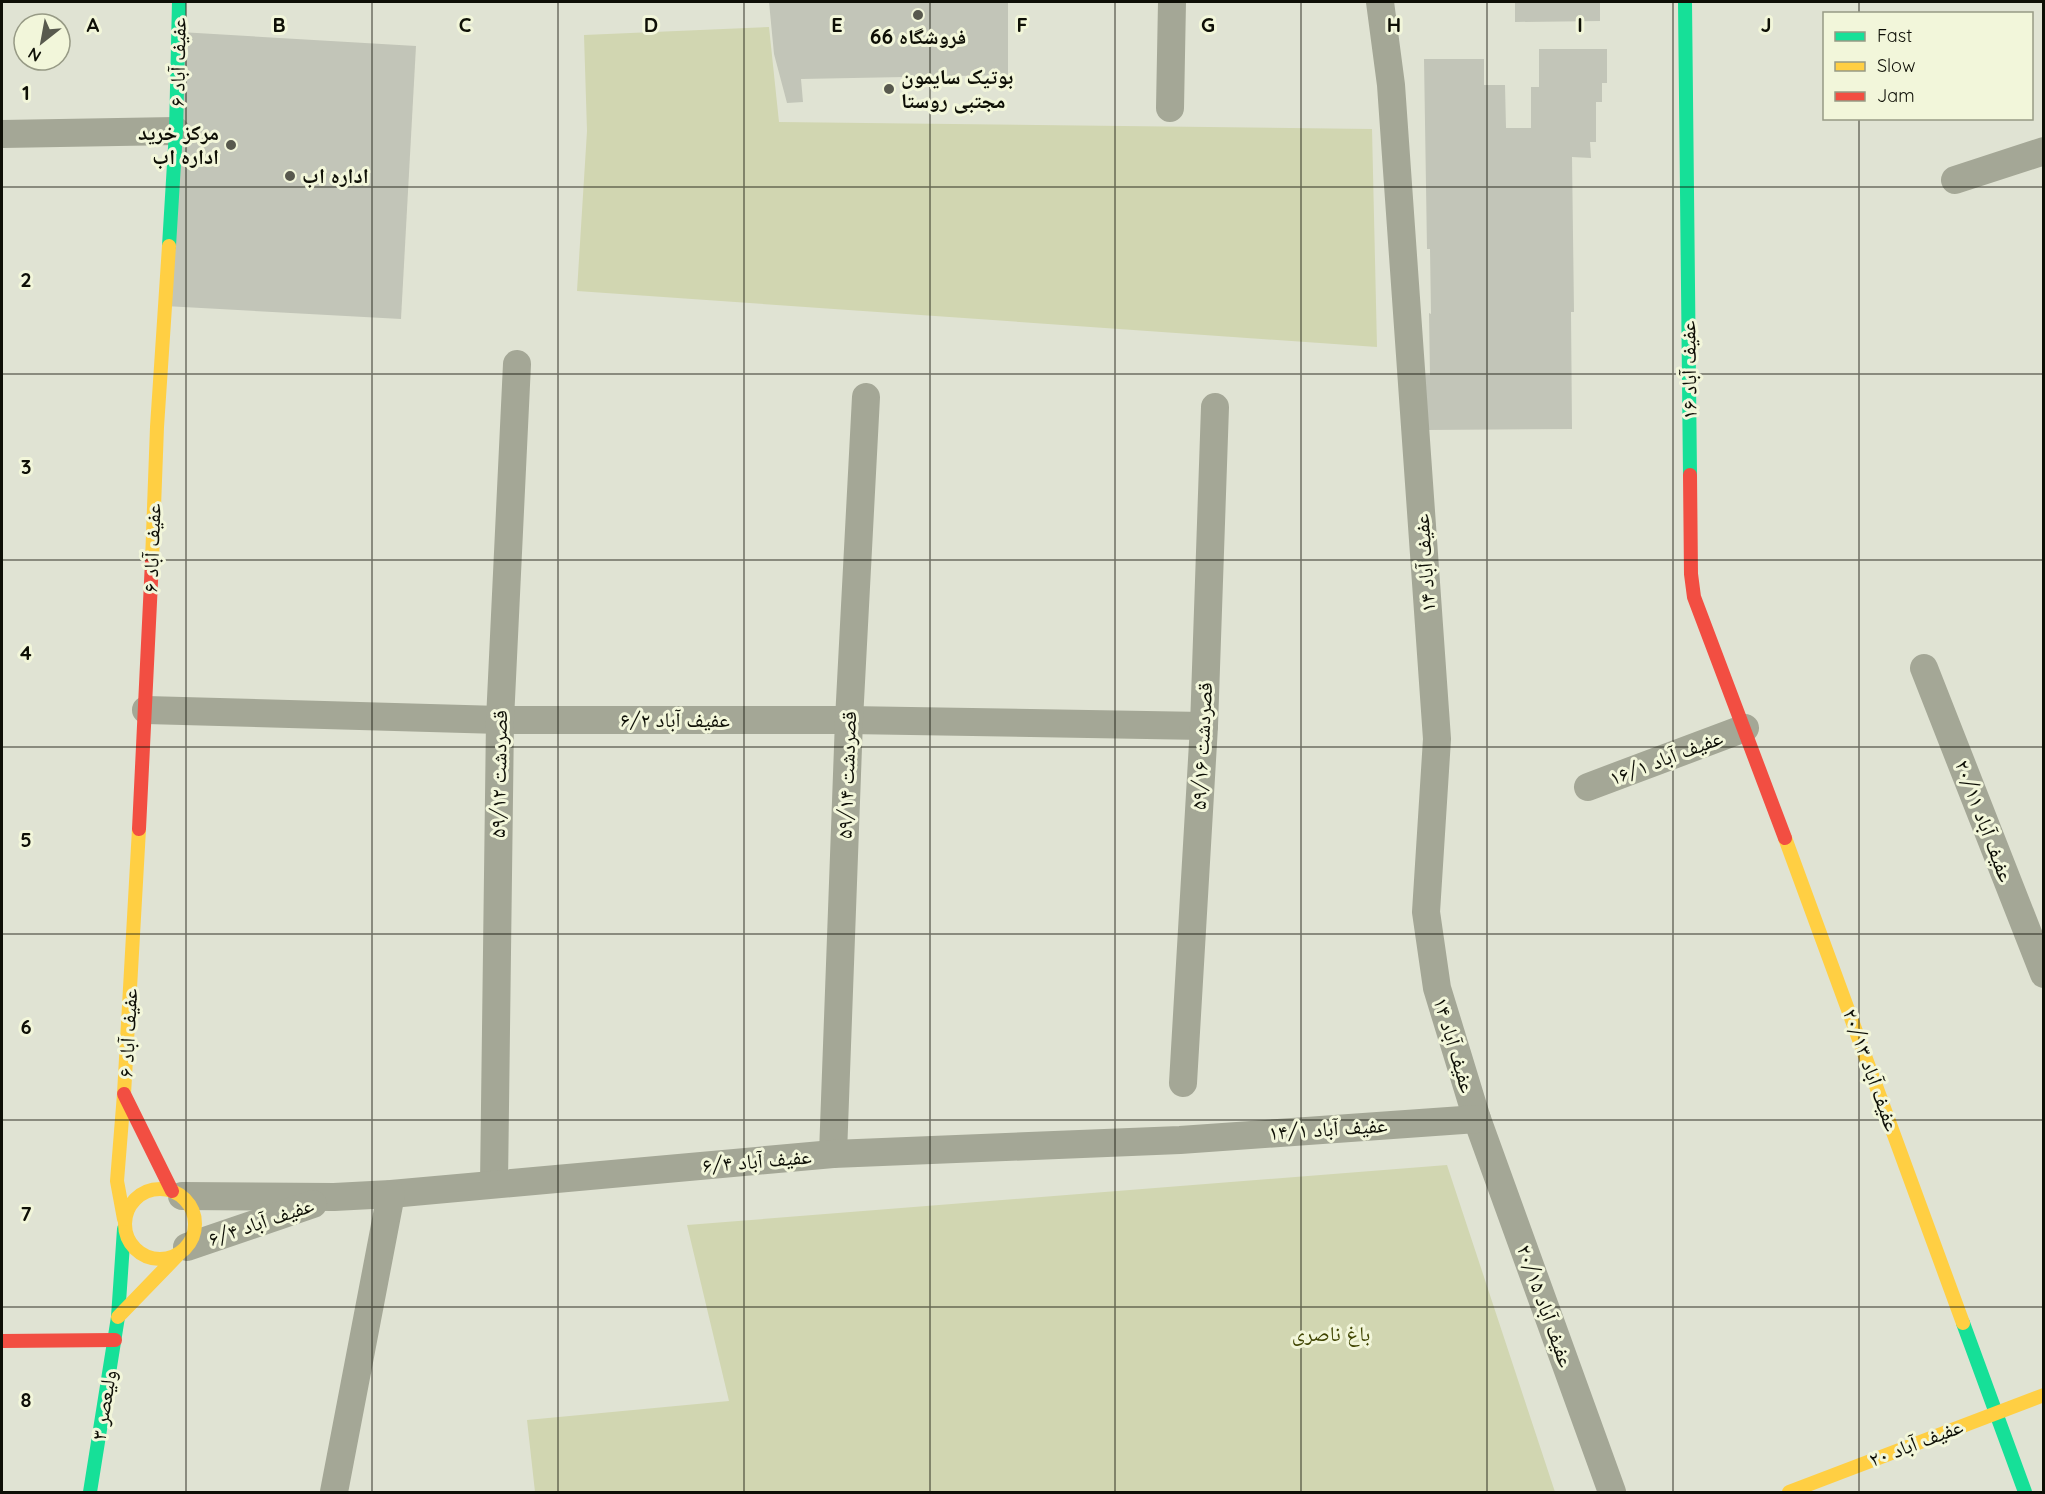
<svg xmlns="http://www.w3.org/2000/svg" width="2045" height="1494" font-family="Quicksand,'Noto Naskh Arabic',sans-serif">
	<rect width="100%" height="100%" fill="#e0e3d3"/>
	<g fill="#d1d6b1">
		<path d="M 769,27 L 779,122 L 1372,129 L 1377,347 L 577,291 L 587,131 L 584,35 Z"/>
		<path d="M 1447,1165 L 1555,1492 L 535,1492 L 527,1420 L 729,1401 L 687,1225 Z"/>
	</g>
	<g fill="#c2c5b8">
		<path d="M 769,2 L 1008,2 L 1008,75 L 801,79 L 803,102 L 787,103 L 774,54 Z"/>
		<path d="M 1515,2 L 1600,2 L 1600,21 L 1515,22 Z"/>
		<path d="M 180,32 L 416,46 L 401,319 L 165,306 Z"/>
		<path d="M 1539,49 L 1607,49 L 1607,83 L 1602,83 L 1602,102 L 1596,102 L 1596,142 L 1590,142 L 1591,158 L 1572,157 L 1574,312 L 1571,312 L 1572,429 L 1426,430 L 1421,375 L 1430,375 L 1429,313 L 1431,314 L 1430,249 L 1427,249 L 1424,59 L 1484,59 L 1484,85 L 1505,85 L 1506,128 L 1531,128 L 1531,87 L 1539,87 Z"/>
	</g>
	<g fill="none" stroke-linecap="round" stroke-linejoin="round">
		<g stroke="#a4a796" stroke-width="28">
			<path d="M 1380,2 L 1391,85 L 1437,739 L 1426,912 L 1437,988 L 1477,1119 L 1612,1492"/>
			<path d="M 1170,108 L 1172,2"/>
			<path d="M 2,134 L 176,131"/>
			<path d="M 1955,180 L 2044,151"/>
			<path d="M 1924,668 L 2044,974"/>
			<path d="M 146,710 L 500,720 L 849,720 L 1204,726"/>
			<path d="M 1588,787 L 1745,728"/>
			<path d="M 1183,1083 L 1204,726 L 1215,407"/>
			<path d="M 833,1154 L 849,720 L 866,397"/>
			<path d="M 494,1184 L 500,720 L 517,364"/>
			<path d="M 182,1196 L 334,1197 L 391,1194 L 833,1154 L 1180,1140 L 1477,1119"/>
			<path d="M 187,1247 L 313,1204"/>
			<path d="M 334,1492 L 391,1194"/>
		</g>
		<g stroke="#16e098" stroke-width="14">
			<path d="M 1685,2 L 1690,475"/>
			<path d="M 169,246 L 176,131 L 179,2"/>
			<path d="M 1963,1323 L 2025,1492"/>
			<path d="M 90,1492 L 118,1317 L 124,1229"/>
		</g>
		<g stroke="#ffcf43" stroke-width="14">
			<path d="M 152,561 L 157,427 L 169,246"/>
			<path d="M 1785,838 L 1963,1323"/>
			<circle cx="160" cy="1224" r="35"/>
			<path d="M 124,1219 L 117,1181 L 124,1094 L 139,829"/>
			<path d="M 118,1317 L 178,1255"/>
			<path d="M 1789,1492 L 2044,1395"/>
		</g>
		<g stroke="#f24e42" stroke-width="14">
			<path d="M 1690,475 L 1691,574 L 1694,597 L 1785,838"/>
			<path d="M 139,829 L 152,561"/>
			<path d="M 124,1094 L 172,1191"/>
			<path d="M 2,1341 L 115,1340"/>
		</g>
	</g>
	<path fill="none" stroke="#0e0f06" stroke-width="1.5" stroke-opacity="0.55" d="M 186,2 L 186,1492M 372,2 L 372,1492M 558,2 L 558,1492M 744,2 L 744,1492M 930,2 L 930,1492M 1115,2 L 1115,1492M 1301,2 L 1301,1492M 1487,2 L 1487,1492M 1673,2 L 1673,1492M 1859,2 L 1859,14M 1859,118 L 1859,1492M 2,187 L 2044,187M 2,374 L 2044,374M 2,560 L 2044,560M 2,747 L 2044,747M 2,934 L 2044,934M 2,1120 L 2044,1120M 2,1307 L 2044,1307"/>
	<g fill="#58594e" stroke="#f2f6da" stroke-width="2">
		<circle cx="918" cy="15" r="6"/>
		<circle cx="889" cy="89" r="6"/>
		<circle cx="231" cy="145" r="6"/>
		<circle cx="290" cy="176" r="6"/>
	</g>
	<g text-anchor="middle" stroke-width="6" stroke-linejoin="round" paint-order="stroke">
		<g font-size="21" font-weight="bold" fill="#0e0f06" stroke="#f2f6da" text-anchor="start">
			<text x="918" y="44" text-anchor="middle">فروشگاه 66</text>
			<text x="901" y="84">بوتیک سایمون<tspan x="901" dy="24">مجتبی روستا</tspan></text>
			<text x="219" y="140" text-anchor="end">مرکز خرید<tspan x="219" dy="24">اداره اب</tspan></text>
			<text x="302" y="183">اداره اب</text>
		</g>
		<g font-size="21" fill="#0e0f06" stroke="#f2f6da">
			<text transform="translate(178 62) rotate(-89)" y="7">عفیف آباد ۶</text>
			<text transform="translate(1689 370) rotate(-91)" y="7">عفیف آباد ۱۶</text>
			<text transform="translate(152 548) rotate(-88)" y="7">عفیف آباد ۶</text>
			<text transform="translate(1425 563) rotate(-94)" y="7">عفیف آباد ۱۴</text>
			<text x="675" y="727">عفیف آباد ۶/۲</text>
			<text transform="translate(1202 746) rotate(-87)" y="7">۵۹/۱۶ قصردشت</text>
			<text transform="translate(1666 758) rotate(-21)" y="7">عفیف آباد ۱۶/۱</text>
			<text transform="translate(499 774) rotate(-89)" y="7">۵۹/۱۲ قصردشت</text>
			<text transform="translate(847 775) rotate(-88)" y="7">۵۹/۱۴ قصردشت</text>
			<text transform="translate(1984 821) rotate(69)" y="7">عفیف آباد ۲۰/۱۱</text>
			<text transform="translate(128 1033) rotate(-87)" y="7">عفیف آباد ۶</text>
			<text transform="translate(1454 1045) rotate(73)" y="7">عفیف آباد ۱۴</text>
			<text transform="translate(1871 1070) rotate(70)" y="7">عفیف آباد ۲۰/۱۳</text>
			<text transform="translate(1328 1129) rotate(-4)" y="7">عفیف آباد ۱۴/۱</text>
			<text transform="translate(757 1161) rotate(-5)" y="7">عفیف آباد ۶/۴</text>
			<text transform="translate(261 1222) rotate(-19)" y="7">عفیف آباد ۶/۴</text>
			<text transform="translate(1545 1306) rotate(70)" y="7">عفیف آباد ۲۰/۱۵</text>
			<text transform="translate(104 1405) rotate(-81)" y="7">۳ ولیعصر</text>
			<text transform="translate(1916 1443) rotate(-21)" y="7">عفیف آباد ۲۰</text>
		</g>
		<g font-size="21" fill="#3f4401" stroke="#f2f6da">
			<text x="1331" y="1341">باغ ناصری</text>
		</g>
	</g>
	<g font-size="20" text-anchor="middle" font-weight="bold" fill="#0e0f06" stroke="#f2f6da" stroke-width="6" stroke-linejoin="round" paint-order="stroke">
		<text x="93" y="32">A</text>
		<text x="279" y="32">B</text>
		<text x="465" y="32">C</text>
		<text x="651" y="32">D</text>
		<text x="837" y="32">E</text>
		<text x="1022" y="32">F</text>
		<text x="1208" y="32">G</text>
		<text x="1394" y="32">H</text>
		<text x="1580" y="32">I</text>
		<text x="1766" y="32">J</text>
		<text x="26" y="100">1</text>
		<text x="26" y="287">2</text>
		<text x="26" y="474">3</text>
		<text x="26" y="660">4</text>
		<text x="26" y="847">5</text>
		<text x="26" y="1034">6</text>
		<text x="26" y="1221">7</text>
		<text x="26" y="1407">8</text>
	</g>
	<rect width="2045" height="1494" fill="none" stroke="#0e0f06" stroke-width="6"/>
	<rect x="1823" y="12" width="210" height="108" fill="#f2f6da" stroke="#979a85" stroke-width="1.5"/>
	<rect x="1835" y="32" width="30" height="9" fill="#16e098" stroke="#979a85" stroke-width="1.5"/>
	<text x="1877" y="42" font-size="18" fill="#0e0f06">Fast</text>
	<rect x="1835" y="62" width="30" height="9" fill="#ffcf43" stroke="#979a85" stroke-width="1.5"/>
	<text x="1877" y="72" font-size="18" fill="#0e0f06">Slow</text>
	<rect x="1835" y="92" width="30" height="9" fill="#f24e42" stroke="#979a85" stroke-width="1.5"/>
	<text x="1877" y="102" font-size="18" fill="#0e0f06">Jam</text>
	<g transform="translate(42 42) rotate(211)"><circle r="28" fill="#f2f6da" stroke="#979a85" stroke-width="1.5"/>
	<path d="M0-4.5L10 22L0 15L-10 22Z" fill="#58594e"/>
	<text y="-9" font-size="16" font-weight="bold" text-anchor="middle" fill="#0e0f06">N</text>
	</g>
</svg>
